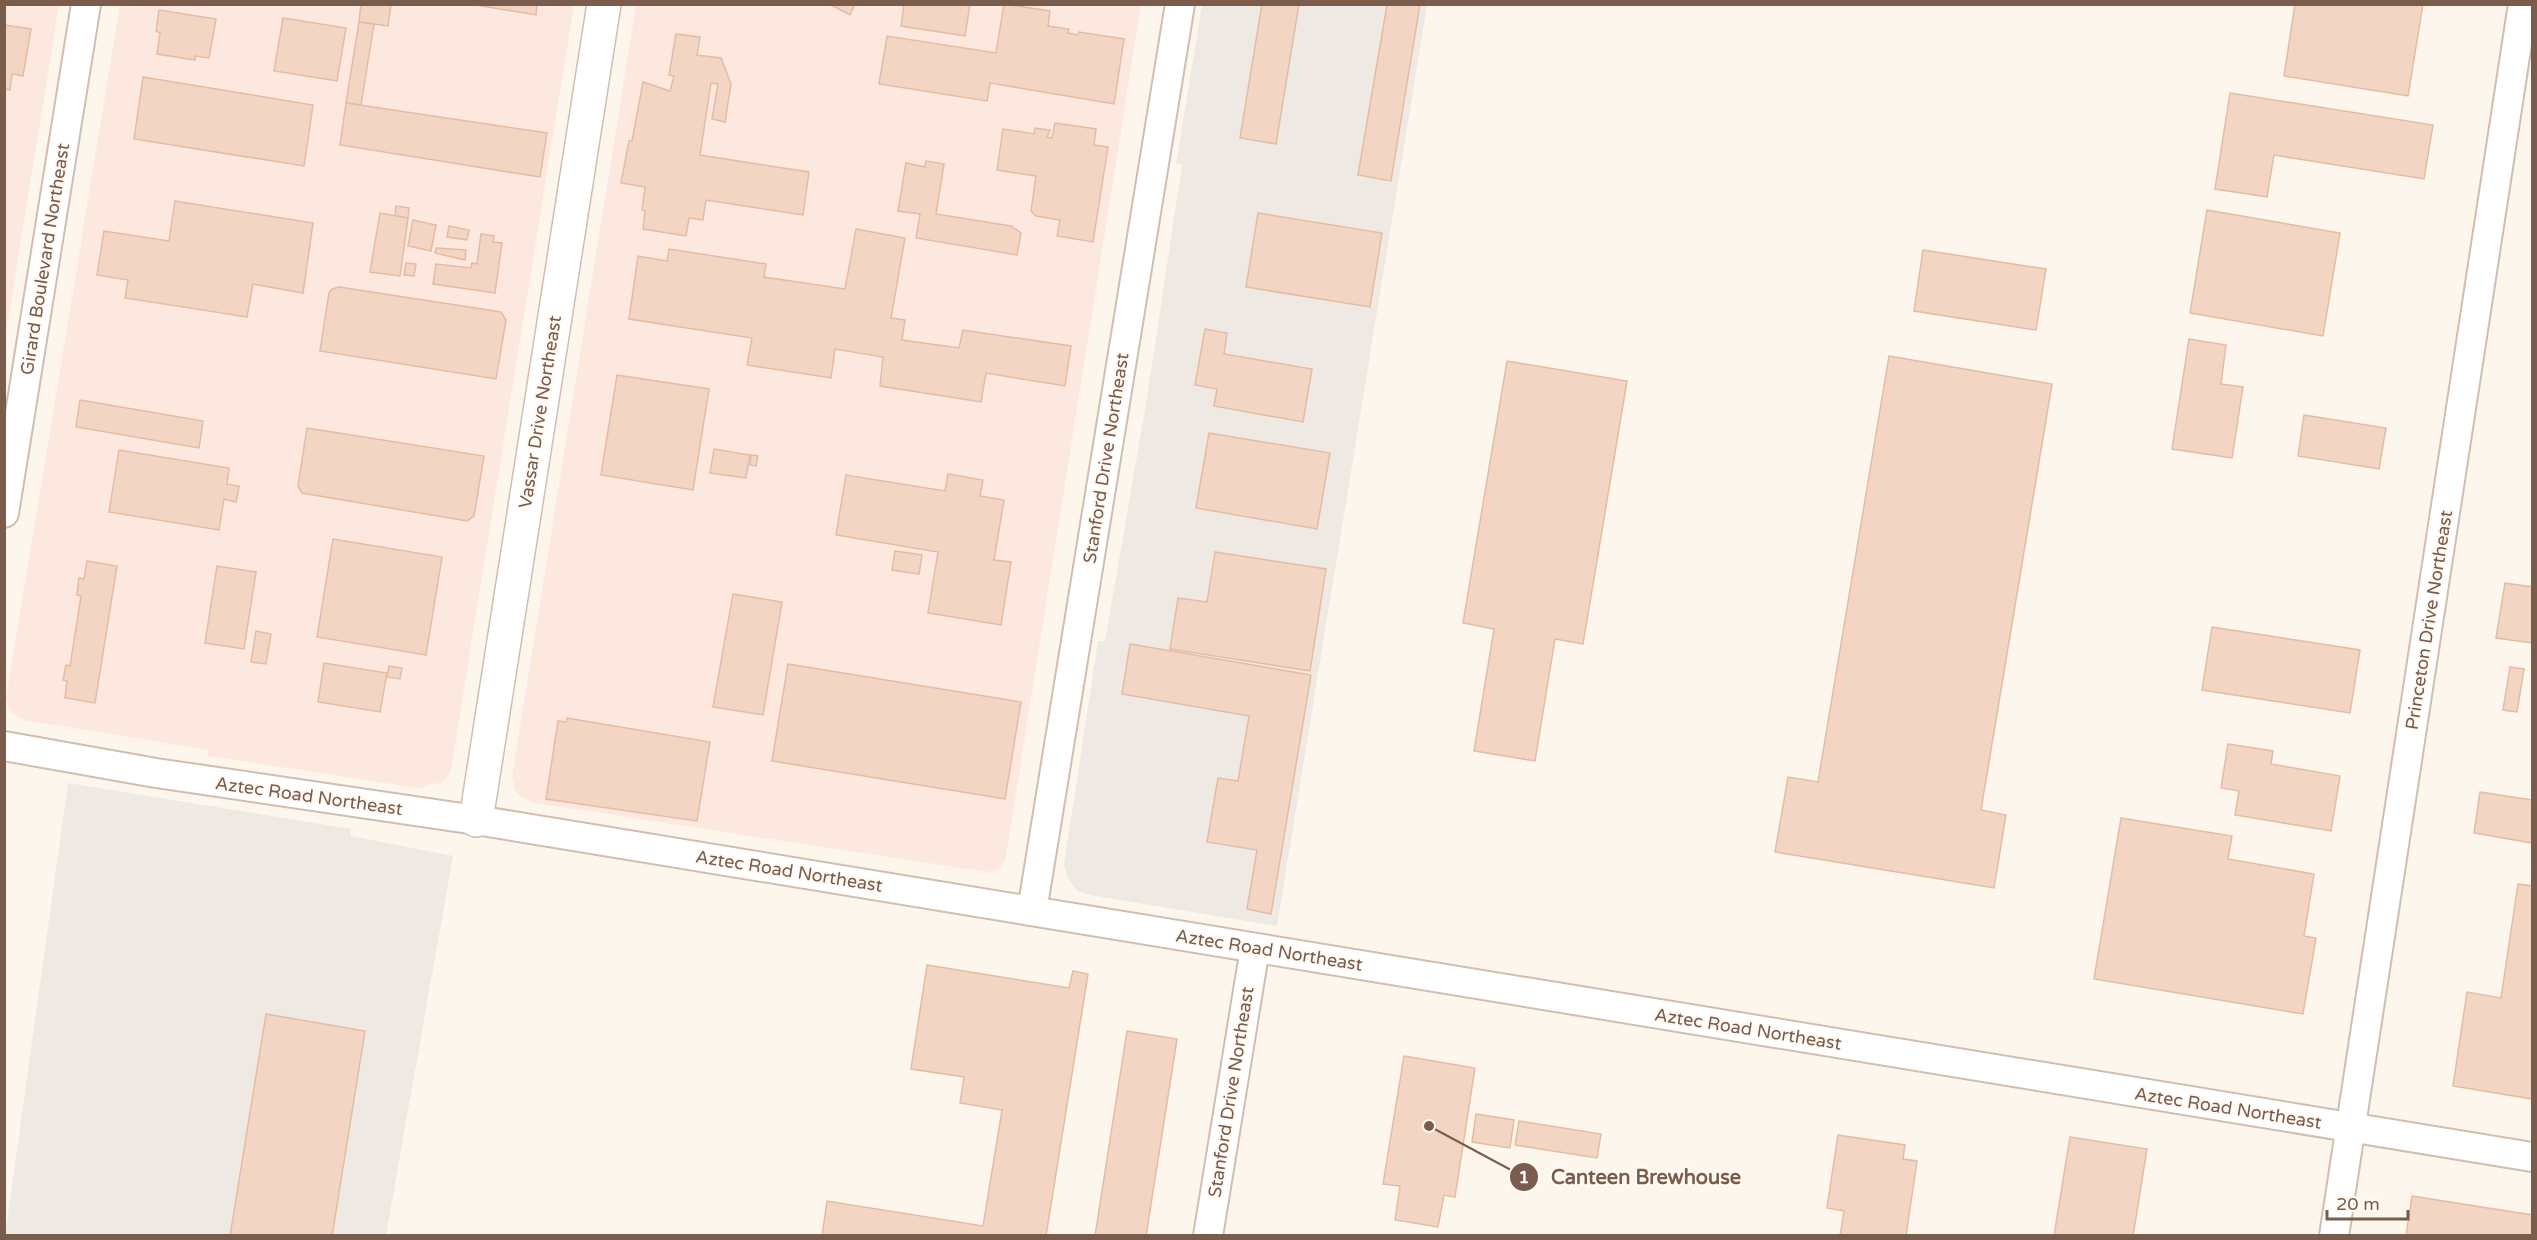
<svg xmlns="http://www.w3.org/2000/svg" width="2537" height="1240" font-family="'Varela Round',sans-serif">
	<rect width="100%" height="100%" fill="#fdf6ec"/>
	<g fill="#fde8e0">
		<path d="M 4,5 L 59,5 L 5,340 L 4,340 Z"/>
		<path d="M 120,5 L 574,5 L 451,770 L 448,777 L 441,783 L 425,785 L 424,789 L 208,756 L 208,750 L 24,720 L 10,712 L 6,698 Z"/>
		<path d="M 636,5 L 1141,5 L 1008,844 L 1005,860 L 999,869 L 987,872 L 534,803 L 523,798 L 515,791 L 512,777 Z"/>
	</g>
	<g fill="#efe9e4">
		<path d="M 1202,5 L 1427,5 L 1277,926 L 1089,895 L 1078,891 L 1068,879 L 1064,865 L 1098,641 L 1105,641 L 1147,398 L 1182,165 L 1176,163 Z"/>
		<path d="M 68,783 L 351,829 L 351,836 L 453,856 L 386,1235 L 5,1236 Z"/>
	</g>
	<g fill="#f3d5c3" stroke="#e6bba3" stroke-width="1.5">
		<path d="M 361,4 L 391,4 L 388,26 L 359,22 Z"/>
		<path d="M 470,4 L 537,4 L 536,15 Z"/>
		<path d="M 829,4 L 855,4 L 850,15 Z"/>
		<path d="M 904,4 L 970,4 L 965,36 L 901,26 Z"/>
		<path d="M 1004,4 L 1050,11 L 1048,26 L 1069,29 L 1068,33 L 1078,35 L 1079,32 L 1124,39 L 1114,104 L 990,83 L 987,101 L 879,84 L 887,36 L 996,53 Z"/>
		<path d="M 1262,4 L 1299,4 L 1276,144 L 1240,138 Z"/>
		<path d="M 1383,4 L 1420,4 L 1391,181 L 1358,175 L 1387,5 Z"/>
		<path d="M 2295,4 L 2423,4 L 2408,96 L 2284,76 Z"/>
		<path d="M 159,10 L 216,19 L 209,58 L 195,56 L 195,60 L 157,54 L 160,33 L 156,31 Z"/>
		<path d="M 283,18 L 346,28 L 337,81 L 274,71 Z"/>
		<path d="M 359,22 L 374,24 L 361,105 L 346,103 Z"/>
		<path d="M 4,25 L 31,29 L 23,76 L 12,74 L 10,90 L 4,89 Z"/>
		<path d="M 676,34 L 700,37 L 697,55 L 721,58 L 731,84 L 725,122 L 712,119 L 718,84 L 711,83 L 700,155 L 809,172 L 803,215 L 706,200 L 703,220 L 689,218 L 686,236 L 643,229 L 645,211 L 642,210 L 645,187 L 621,183 L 629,141 L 632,141 L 643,82 L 670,91 L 674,76 L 669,75 Z"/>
		<path d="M 143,77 L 313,105 L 304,166 L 134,139 Z"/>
		<path d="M 2230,93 L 2433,125 L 2424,179 L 2274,155 L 2267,197 L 2215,189 Z"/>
		<path d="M 346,103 L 547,133 L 540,177 L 340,145 Z"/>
		<path d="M 1055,123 L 1096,129 L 1094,145 L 1108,147 L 1093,242 L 1057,236 L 1060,220 L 1036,216 L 1031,211 L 1036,176 L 997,170 L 1003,129 L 1034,134 L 1035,128 L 1050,130 L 1047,137 L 1052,138 Z"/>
		<path d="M 926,161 L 944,164 L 936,214 L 1011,226 L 1021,233 L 1017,255 L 916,238 L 920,214 L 898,211 L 906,163 L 925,167 Z"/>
		<path d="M 175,201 L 313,223 L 303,293 L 253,284 L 247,317 L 125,298 L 128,280 L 97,275 L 104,231 L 169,241 Z"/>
		<path d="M 396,206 L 409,208 L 408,218 L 395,216 Z"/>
		<path d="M 2207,210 L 2340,233 L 2323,336 L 2190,313 Z"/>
		<path d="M 380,213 L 408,218 L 400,276 L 370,272 Z"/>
		<path d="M 1258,213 L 1382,233 L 1370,307 L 1246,287 Z"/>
		<path d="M 413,220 L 436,225 L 431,251 L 408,246 Z"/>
		<path d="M 449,226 L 469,230 L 467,240 L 447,237 Z"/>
		<path d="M 856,229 L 905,238 L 891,318 L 905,320 L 902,340 L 959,348 L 963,330 L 1071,346 L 1065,386 L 986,373 L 981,402 L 880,386 L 883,357 L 835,349 L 831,378 L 747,365 L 752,338 L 629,319 L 638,256 L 667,261 L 669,249 L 766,264 L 764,277 L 845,289 Z"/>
		<path d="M 481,234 L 494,236 L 493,242 L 502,243 L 495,293 L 433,284 L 436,264 L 471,268 L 472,263 L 477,264 Z"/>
		<path d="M 436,248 L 466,250 L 465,260 L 435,253 Z"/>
		<path d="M 1923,250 L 2046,269 L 2036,330 L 1914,311 Z"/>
		<path d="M 406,263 L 416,264 L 414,276 L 404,275 Z"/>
		<path d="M 339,287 L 501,312 L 506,320 L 496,379 L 320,351 L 329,293 L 332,289 Z"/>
		<path d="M 1205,329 L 1227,333 L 1224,354 L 1312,369 L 1303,422 L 1214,406 L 1217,389 L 1195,385 Z"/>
		<path d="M 2189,339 L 2226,345 L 2221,384 L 2243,387 L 2232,458 L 2172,449 Z"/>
		<path d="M 1889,356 L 2052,384 L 1981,810 L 2006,815 L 1994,888 L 1775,852 L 1788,777 L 1818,782 Z"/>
		<path d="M 1507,361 L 1627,381 L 1583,644 L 1555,639 L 1535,761 L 1474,751 L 1494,629 L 1463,623 Z"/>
		<path d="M 617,375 L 709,389 L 693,490 L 601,475 Z"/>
		<path d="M 80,400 L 203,421 L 199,448 L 76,427 Z"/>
		<path d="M 2304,415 L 2386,428 L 2379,469 L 2298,456 Z"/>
		<path d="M 307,428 L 484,456 L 474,516 L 467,521 L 302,493 L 298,486 Z"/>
		<path d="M 1209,433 L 1330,453 L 1317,529 L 1196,508 Z"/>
		<path d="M 714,449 L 750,455 L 746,478 L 710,473 Z"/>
		<path d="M 119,450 L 229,468 L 227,484 L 239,486 L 236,502 L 224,499 L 219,530 L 109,512 Z"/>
		<path d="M 751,455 L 758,456 L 756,466 L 750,465 Z"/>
		<path d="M 948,474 L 983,480 L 980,496 L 1004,500 L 994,560 L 1011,562 L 1001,625 L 928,613 L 938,552 L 836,535 L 846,475 L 945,491 Z"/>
		<path d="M 333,539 L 442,557 L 426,655 L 317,637 Z"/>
		<path d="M 895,551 L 922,555 L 919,574 L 892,570 Z"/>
		<path d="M 1215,552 L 1326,569 L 1310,671 L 1170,649 L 1178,598 L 1207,602 Z"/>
		<path d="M 87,561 L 117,566 L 95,703 L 65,698 L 67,681 L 63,680 L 66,665 L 70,666 L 81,596 L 77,595 L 79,578 L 84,579 Z"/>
		<path d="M 217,566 L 256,572 L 244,649 L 205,643 Z"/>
		<path d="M 2505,583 L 2532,587 L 2532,643 L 2496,638 Z"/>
		<path d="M 733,594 L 782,602 L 763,715 L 713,707 Z"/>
		<path d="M 2212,627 L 2360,650 L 2350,713 L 2202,690 Z"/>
		<path d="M 256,631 L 271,634 L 266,664 L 251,662 Z"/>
		<path d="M 1130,644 L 1311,675 L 1271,914 L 1247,909 L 1257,850 L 1207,842 L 1218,778 L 1238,781 L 1249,716 L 1122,694 Z"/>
		<path d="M 324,663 L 387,673 L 380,712 L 318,702 Z"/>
		<path d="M 788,664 L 1021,702 L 1005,799 L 772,761 Z"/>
		<path d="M 389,666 L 402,668 L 400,679 L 387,677 Z"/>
		<path d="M 2510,667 L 2524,669 L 2517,712 L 2503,710 Z"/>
		<path d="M 567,718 L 710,742 L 697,821 L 546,799 L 558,721 L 566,722 Z"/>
		<path d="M 2228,744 L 2273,751 L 2271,764 L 2340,776 L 2331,831 L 2235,815 L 2239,791 L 2221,788 Z"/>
		<path d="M 2480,792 L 2532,800 L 2532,843 L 2474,833 Z"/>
		<path d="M 2121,818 L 2232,836 L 2228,859 L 2314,874 L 2304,936 L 2316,938 L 2303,1014 L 2094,979 Z"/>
		<path d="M 2518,884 L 2532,886 L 2532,1099 L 2453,1086 L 2467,992 L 2501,998 Z"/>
		<path d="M 927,965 L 1069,988 L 1073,971 L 1088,974 L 1046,1236 L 822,1236 L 827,1201 L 983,1226 L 1002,1110 L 960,1103 L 964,1077 L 911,1069 Z"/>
		<path d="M 266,1014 L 365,1031 L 332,1236 L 230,1236 Z"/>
		<path d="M 1127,1031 L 1177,1039 L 1146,1236 L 1095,1236 Z"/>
		<path d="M 1404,1056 L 1475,1068 L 1455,1197 L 1444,1195 L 1438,1227 L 1395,1220 L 1400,1186 L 1383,1184 Z"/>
		<path d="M 1476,1114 L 1514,1120 L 1510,1148 L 1472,1142 Z"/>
		<path d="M 1519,1121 L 1601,1134 L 1597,1158 L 1515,1145 Z"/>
		<path d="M 1838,1135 L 1905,1145 L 1903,1159 L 1917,1161 L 1906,1236 L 1840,1236 L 1844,1211 L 1827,1208 Z"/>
		<path d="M 2070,1137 L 2147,1149 L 2133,1236 L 2054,1236 Z"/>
		<path d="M 2412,1196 L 2532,1215 L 2532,1236 L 2406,1236 Z"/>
	</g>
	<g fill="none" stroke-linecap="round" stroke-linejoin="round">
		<g stroke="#d1beb0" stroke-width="32">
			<g id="minor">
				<path d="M 4,513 L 86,4"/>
				<path d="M 4,746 L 156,773 L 476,820 L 2532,1157"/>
				<path d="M 1032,911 L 1180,4"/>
				<path d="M 1208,1236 L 1255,948"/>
				<path d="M 2334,1236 L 2523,4"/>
			</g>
		</g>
		<g stroke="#d1beb0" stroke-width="36">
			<path id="tertiary" d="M 476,820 L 604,4"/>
		</g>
		<use href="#minor" stroke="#fff" stroke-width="28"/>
		<use href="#tertiary" stroke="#fff" stroke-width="33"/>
	</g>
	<g text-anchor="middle" stroke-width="4.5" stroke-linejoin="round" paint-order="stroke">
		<g font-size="18" fill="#7a5c4d" stroke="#fffaf3">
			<text transform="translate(45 259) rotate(-81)" y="6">Girard Boulevard Northeast</text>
			<text transform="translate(540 412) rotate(-81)" y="6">Vassar Drive Northeast</text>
			<text transform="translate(1106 458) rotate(-81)" y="6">Stanford Drive Northeast</text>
			<text transform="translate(2429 620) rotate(-81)" y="6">Princeton Drive Northeast</text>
			<text transform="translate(309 796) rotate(8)" y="6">Aztec Road Northeast</text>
			<text transform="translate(789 871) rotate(9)" y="6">Aztec Road Northeast</text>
			<text transform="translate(1269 950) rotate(9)" y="6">Aztec Road Northeast</text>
			<text transform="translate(1748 1029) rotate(9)" y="6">Aztec Road Northeast</text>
			<text transform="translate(1231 1092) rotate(-81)" y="6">Stanford Drive Northeast</text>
			<text transform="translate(2228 1108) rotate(9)" y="6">Aztec Road Northeast</text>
		</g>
	</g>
	<path fill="none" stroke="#7a5c4d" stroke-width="2" d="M1429 1126L1524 1177"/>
	<g fill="#7a5c4d" stroke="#fffaf3" stroke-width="2">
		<circle cx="1429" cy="1126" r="6"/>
		<circle cx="1524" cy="1177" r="15"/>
	</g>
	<g font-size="18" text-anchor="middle" font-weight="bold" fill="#fff">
		<text x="1524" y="1183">1</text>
	</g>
	<g font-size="20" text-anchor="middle" font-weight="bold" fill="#7a5c4d" stroke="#fffaf3" stroke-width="4.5" stroke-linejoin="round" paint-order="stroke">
		<text x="1646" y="1184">Canteen Brewhouse</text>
	</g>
	<rect width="2537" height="1240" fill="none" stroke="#7a5c4d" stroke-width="12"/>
	<path d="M2327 1210v9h81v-9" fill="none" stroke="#7a5c4d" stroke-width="3"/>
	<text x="2336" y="1210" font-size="18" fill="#7a5c4d" stroke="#fffaf3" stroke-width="4.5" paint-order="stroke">20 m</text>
</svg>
